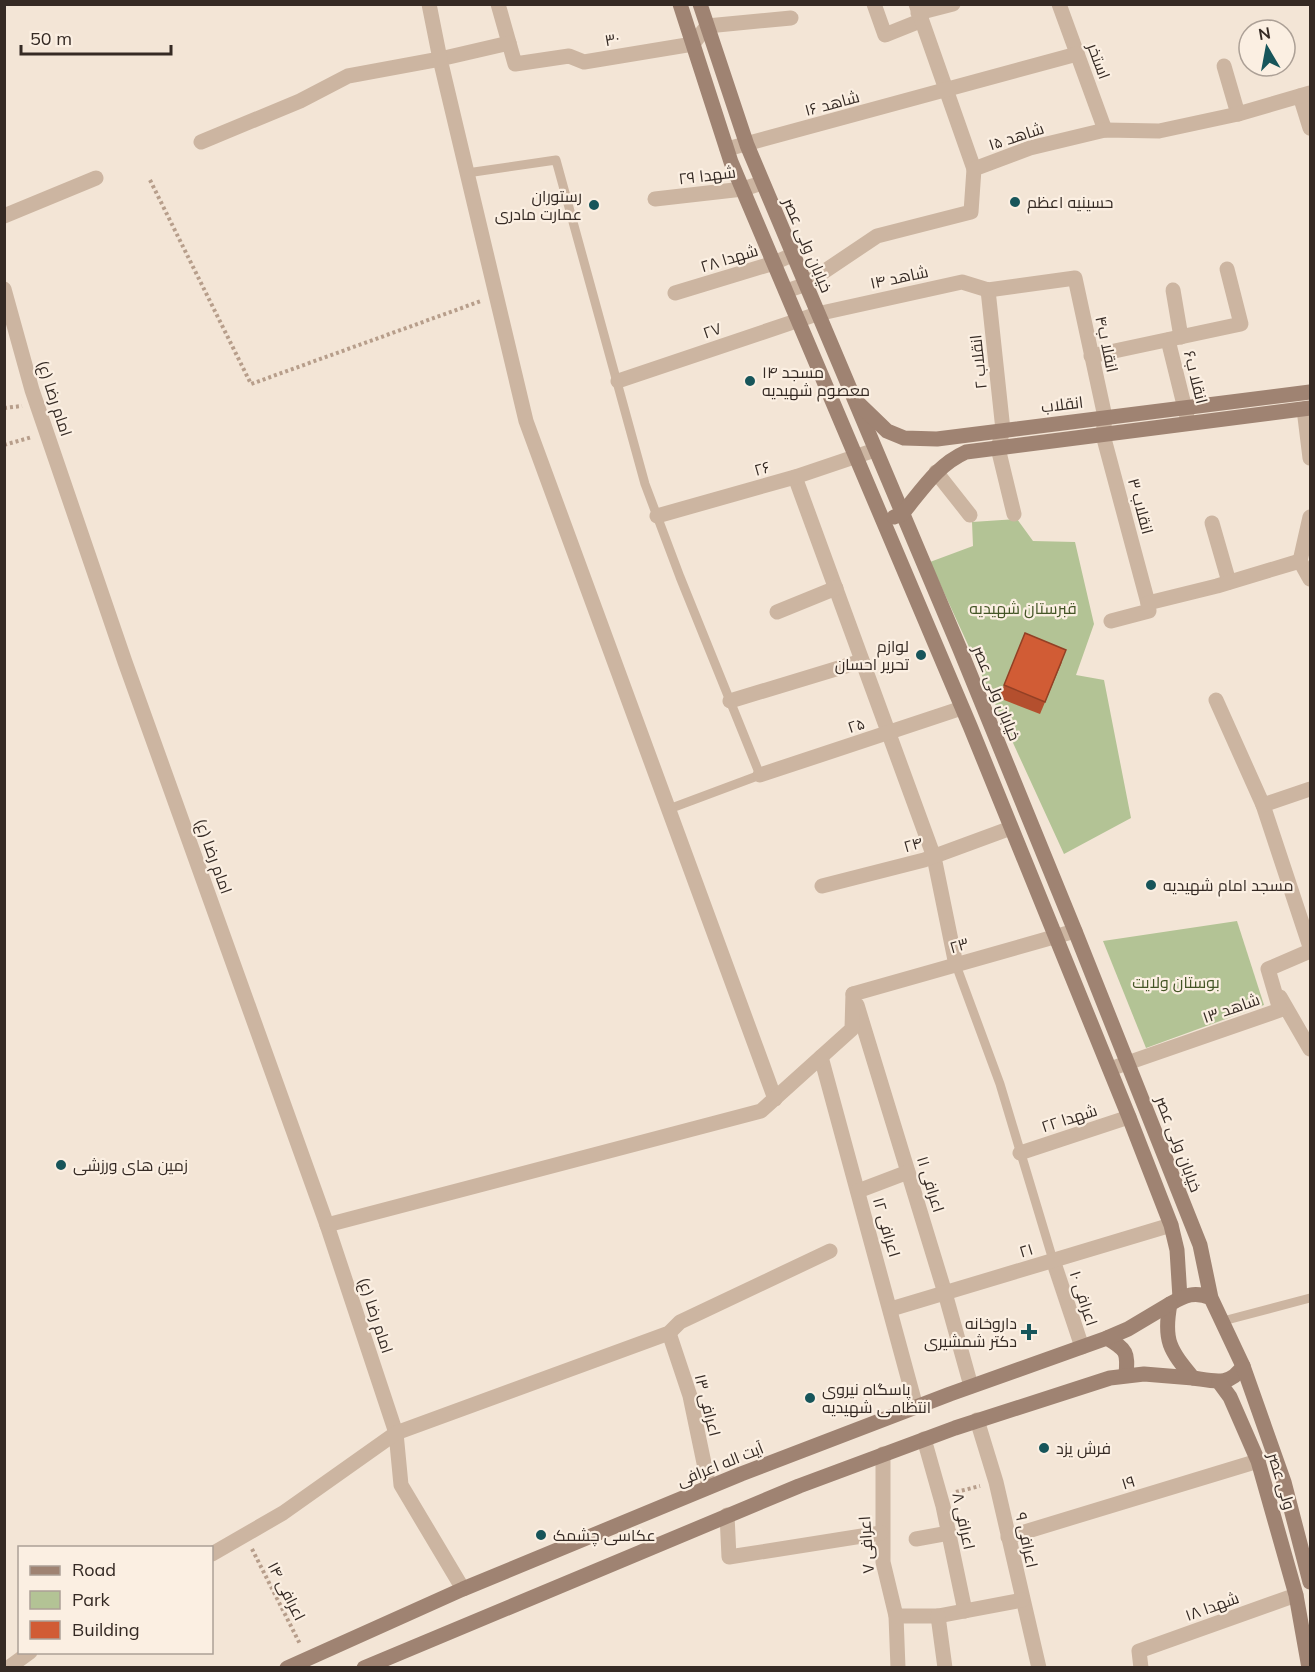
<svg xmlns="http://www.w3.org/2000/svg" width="1315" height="1672" font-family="Mulish,Cairo,sans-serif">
	<rect width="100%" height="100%" fill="#f3e5d6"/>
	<g fill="#b3c395">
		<path d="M 1017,519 L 1033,541 L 1075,542 L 1094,624 L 1076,675 L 1104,680 L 1131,818 L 1064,854 L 930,562 L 973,546 L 972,522 Z"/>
		<path d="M 1237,921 L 1264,1005 L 1146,1048 L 1103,941 Z"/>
	</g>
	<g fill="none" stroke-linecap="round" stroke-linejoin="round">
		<g stroke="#b79e8b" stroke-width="4" stroke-dasharray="3 3" stroke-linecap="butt">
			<path d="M 150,180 L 251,384 L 481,301"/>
			<path d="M 4,408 L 22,406"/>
			<path d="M 4,445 L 32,437"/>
			<path d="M 956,1492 L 980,1486"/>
			<path d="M 252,1549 L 300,1644"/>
		</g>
		<g stroke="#ccb5a1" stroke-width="9">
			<path d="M 467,173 L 556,160 L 645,484 L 680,577 L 760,775 L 669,809"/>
			<path d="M 956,965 L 1000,1084 L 1053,1260"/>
			<path d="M 1223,1321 L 1310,1298"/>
		</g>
		<g stroke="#ccb5a1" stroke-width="15">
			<path d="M 498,4 L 515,64 L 569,56 L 584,62 L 693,44 L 707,26 L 791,18"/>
			<path d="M 874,4 L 885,35 L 920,21"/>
			<path d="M 916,4 L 974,169"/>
			<path d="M 1059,4 L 1105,130"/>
			<path d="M 918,13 L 953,4"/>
			<path d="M 509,43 L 440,59 L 526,421 L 775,1099"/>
			<path d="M 1224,66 L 1238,114"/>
			<path d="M 1300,96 L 1310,128"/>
			<path d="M 201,142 L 300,101 L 348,76 L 440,59 L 429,4"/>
			<path d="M 727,149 L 1077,54"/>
			<path d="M 655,199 L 743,189 L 762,183"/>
			<path d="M 4,216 L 96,178"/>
			<path d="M 4,289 L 32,390 L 125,662 L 327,1225 L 396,1433 L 401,1485 L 463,1589"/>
			<path d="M 988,290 L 1003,430 L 998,448 L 1014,514"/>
			<path d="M 1173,290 L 1181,337"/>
			<path d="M 786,291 L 804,285 L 877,236 L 971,212 L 974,169 L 1030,148 L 1105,130 L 1159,131 L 1238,114 L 1310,93"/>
			<path d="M 675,293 L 774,263 L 792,255"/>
			<path d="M 1168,340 L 1188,421"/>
			<path d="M 1091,356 L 1241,324 L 1227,269"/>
			<path d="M 618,381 L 817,314 L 962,282 L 988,290 L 1075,278 L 1105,417 L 1103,435 L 1148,603"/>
			<path d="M 1304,409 L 1310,458"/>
			<path d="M 936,472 L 970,515"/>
			<path d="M 795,477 L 934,857 L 956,965"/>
			<path d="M 657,516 L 795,477 L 875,450"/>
			<path d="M 1310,517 L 1300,561 L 1310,579"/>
			<path d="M 1212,523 L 1229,582"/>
			<path d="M 777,612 L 836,588"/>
			<path d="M 1111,621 L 1149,611 L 1148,603 L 1217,586 L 1300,561"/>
			<path d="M 1216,700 L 1263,805 L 1310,947"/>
			<path d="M 730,701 L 862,661"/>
			<path d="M 760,775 L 962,708"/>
			<path d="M 1263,805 L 1310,789"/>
			<path d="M 822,886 L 924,860 L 1011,828"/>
			<path d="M 853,994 L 1075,931"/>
			<path d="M 1280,997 L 1310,1049"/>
			<path d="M 857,1005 L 945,1293 L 971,1386"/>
			<path d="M 821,1057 L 916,1407"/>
			<path d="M 1110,1069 L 1280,1010 L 1268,969 L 1310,951"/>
			<path d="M 1020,1153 L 1129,1117"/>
			<path d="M 858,1191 L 908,1172"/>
			<path d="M 327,1225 L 761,1111 L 852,1029 L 853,994"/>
			<path d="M 1053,1260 L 1082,1347"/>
			<path d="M 891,1309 L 1171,1225"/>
			<path d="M 669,1333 L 690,1396 L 709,1487"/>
			<path d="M 977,1420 L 996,1482 L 1039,1668"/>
			<path d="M 924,1439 L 943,1506 L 965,1611"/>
			<path d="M 883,1454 L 883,1562 L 896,1616 L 898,1668"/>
			<path d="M 727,1515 L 729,1557 L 881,1533"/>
			<path d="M 1008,1537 L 1258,1461"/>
			<path d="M 916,1539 L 949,1533"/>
			<path d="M 212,1554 L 283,1513 L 396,1433 L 669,1333 L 680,1322 L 830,1251"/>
			<path d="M 896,1616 L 938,1616 L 1022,1600"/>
			<path d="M 938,1616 L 945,1668"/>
			<path d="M 8,1668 L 30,1652"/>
			<path d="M 1141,1668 L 1139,1651 L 1296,1595"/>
		</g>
		<g stroke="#9f8372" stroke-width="15">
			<path d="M 680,4 L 731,162 L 970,726 L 1129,1117 L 1171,1225 L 1177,1250 L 1180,1298"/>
			<path d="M 700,4 L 747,145 L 959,647 L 1075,931 L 1200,1245 L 1211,1298 L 1243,1366 C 1230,1387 1214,1381 1193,1378 C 1170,1350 1163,1341 1170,1304 C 1185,1295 1195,1291 1211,1298"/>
			<path d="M 858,403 L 887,431 L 904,438 L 937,439 L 1310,392"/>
			<path d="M 894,517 L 902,514 C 922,490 937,465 966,452 L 1310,408"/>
			<path d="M 1107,1338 C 1127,1350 1128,1352 1126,1375"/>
			<path d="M 1243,1366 L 1284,1482 L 1310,1582"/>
			<path d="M 1219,1382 L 1230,1397 L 1258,1461 L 1296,1595 L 1309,1668"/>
			<path d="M 287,1668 L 463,1589 L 741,1474 L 950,1394 L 1107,1338 L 1128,1329 L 1170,1304"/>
			<path d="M 364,1668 L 799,1486 L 955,1428 L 1110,1378 L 1144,1374 L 1193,1378"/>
		</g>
	</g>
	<path fill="#b44f2e" d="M 1062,662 L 1040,714 L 999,698 L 1004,685 Z"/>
	<path fill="#d15c35" stroke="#924025" stroke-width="1.5" d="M 1025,633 L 1066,650 L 1045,702 L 1004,685 Z"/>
	<g fill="#17555a" stroke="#fbefe2" stroke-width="2">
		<circle cx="1015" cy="202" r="6"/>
		<circle cx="594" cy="205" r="6"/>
		<circle cx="750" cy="381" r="6"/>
		<circle cx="921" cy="655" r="6"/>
		<circle cx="1151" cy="885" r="6"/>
		<circle cx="61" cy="1165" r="6"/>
		<path d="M1026 1323h6v6h6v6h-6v6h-6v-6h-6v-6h6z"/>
		<circle cx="810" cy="1398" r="6"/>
		<circle cx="1044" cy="1448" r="6"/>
		<circle cx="541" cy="1535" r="6"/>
	</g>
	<g text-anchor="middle" stroke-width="4.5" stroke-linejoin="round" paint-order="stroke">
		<g font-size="16" fill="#352a24" stroke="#fbefe2">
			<text transform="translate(612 39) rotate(-10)" y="6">۳۰</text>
			<text transform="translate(1099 61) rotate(70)" y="6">استخر</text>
			<text transform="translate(832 103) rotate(-15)" y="6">شاهد ۱۶</text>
			<text transform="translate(1016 136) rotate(-18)" y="6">شاهد ۱۵</text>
			<text transform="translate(707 175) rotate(-7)" y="6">شهدا ۲۹</text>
			<text transform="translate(808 245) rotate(67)" y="6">خیابان ولی عصر</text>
			<text transform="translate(729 258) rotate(-17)" y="6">شهدا ۲۸</text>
			<text transform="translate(899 277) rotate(-12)" y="6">شاهد ۱۴</text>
			<text transform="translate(712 330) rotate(-19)" y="6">۲۷</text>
			<text transform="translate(1107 344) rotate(78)" y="6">انقلا ب۴</text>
			<text transform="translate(978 362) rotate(-96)" y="6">انقلاب ۲</text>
			<text transform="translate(1196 377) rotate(76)" y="6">انقلا ب۶</text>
			<text transform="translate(55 398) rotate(72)" y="6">امام رضا (ع)</text>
			<text transform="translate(1062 404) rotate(-7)" y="6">انقلاب</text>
			<text transform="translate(762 468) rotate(-16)" y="6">۲۶</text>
			<text transform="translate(1141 506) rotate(75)" y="6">انقلاب ۳</text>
			<text transform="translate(997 693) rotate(68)" y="6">خیابان ولی عصر</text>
			<text transform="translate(856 725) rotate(-18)" y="6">۲۵</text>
			<text transform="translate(913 844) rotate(-16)" y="6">۲۴</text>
			<text transform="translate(214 856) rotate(70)" y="6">امام رضا (ع)</text>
			<text transform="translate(959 945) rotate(-16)" y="6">۲۳</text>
			<text transform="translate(1231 1008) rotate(-19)" y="6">شاهد ۱۳</text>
			<text transform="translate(1069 1118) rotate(-18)" y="6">شهدا ۲۲</text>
			<text transform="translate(1179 1144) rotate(69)" y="6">خیابان ولی عصر</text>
			<text transform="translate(931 1184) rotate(73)" y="6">اعرافی ۱۱</text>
			<text transform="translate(887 1227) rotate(74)" y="6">اعرافی ۱۲</text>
			<text transform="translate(1026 1250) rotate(-17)" y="6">۲۱</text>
			<text transform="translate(1084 1298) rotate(72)" y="6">اعرافی ۱۰</text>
			<text transform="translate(376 1315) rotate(72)" y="6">امام رضا (ع)</text>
			<text transform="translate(708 1405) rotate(76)" y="6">اعرافی ۱۳</text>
			<text transform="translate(720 1464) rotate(-22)" y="6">آیت اله اعرافی</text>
			<text transform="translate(1282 1481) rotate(73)" y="6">ولی عصر</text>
			<text transform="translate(1128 1482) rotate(-17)" y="6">۱۹</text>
			<text transform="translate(964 1521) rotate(78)" y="6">اعرافی ۸</text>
			<text transform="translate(1027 1540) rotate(78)" y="6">اعرافی ۹</text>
			<text transform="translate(866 1545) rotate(-94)" y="6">اعرافی ۷</text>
			<text transform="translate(287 1591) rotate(63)" y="6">اعرافی ۱۴</text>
			<text transform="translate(1212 1606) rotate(-20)" y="6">شهدا ۱۸</text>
		</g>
		<g font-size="16" fill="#352a24" stroke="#fbefe2" text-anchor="start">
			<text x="582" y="202" text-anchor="end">رستوران<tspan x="582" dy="18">عمارت مادری</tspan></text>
			<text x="1027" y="208">حسینیه اعظم</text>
			<text x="762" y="378">مسجد ۱۴<tspan x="762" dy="18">معصوم شهیدیه</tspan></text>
			<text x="909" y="652" text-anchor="end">لوازم<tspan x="909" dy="18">تحریر احسان</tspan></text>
			<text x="1163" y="891">مسجد امام شهیدیه</text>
			<text x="73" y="1171">زمین های ورزشی</text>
			<text x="1017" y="1329" text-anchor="end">داروخانه<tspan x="1017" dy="18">دکتر شمشیری</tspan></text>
			<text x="822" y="1395">پاسگاه نیروی<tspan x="822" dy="18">انتظامی شهیدیه</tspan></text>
			<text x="1056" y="1454">فرش یزد</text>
			<text x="553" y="1541">عکاسی چشمک</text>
		</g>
		<g font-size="16" fill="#445526" stroke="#fbefe2">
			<text x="1023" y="614">قبرستان شهیدیه</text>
			<text x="1176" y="988">بوستان ولایت</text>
		</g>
	</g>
	<rect width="1315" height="1672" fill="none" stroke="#352a24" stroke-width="12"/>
	<rect x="18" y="1546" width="195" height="108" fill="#fbefe2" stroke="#aca096" stroke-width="1.5"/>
	<rect x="30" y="1566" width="30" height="9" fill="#9f8372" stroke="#aca096" stroke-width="1.5"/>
	<text x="72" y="1576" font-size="18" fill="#352a24">Road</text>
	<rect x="30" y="1591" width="30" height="18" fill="#b3c395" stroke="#aca096" stroke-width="1.5"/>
	<text x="72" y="1606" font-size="18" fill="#352a24">Park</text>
	<rect x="30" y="1621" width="30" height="18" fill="#d15c35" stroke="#aca096" stroke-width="1.5"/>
	<text x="72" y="1636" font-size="18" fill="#352a24">Building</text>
	<g transform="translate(1267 48) rotate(350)"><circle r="28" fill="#fbefe2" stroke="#aca096" stroke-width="1.5"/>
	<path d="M0-4.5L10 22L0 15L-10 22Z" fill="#17555a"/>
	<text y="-9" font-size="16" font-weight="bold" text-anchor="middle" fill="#352a24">N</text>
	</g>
	<path d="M21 45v9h150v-9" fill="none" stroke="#352a24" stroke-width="3"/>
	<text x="30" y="45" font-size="18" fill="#352a24" stroke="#fbefe2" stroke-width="4.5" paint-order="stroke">50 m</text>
</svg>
